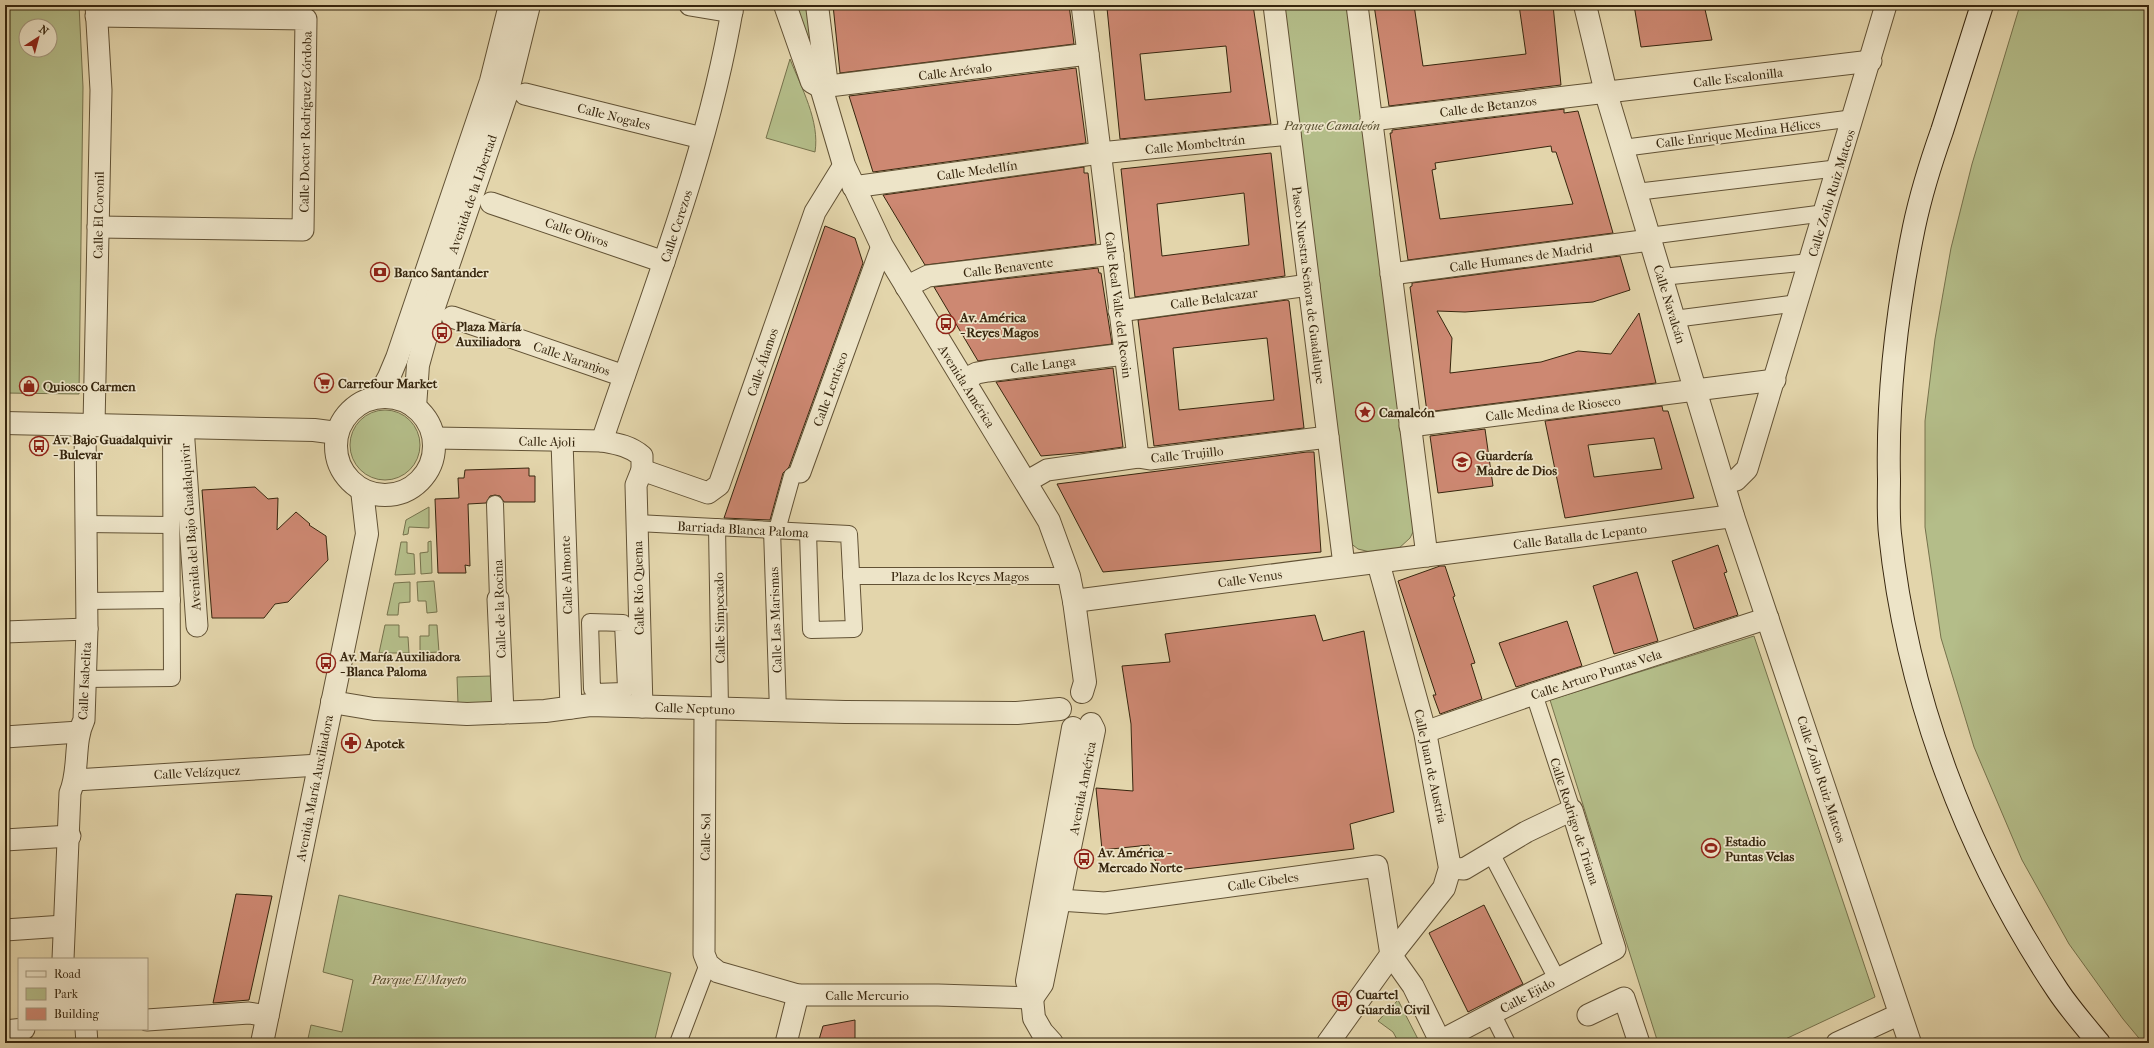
<svg xmlns="http://www.w3.org/2000/svg" width="2154" height="1048" font-family="'IM FELL French Canon',serif">
	<rect width="100%" height="100%" fill="#e3d5ab"/>
	<filter id="stains"><feTurbulence type="fractalNoise" baseFrequency=".005" numOctaves="4"/><feColorMatrix values="0 0 0 0 .2 0 0 0 0 .09 0 0 0 0 .02 0 0 0 .5 -.17"/></filter>
	<radialGradient id="worn" r=".72"><stop offset=".6" stop-color="#630" stop-opacity="0"/><stop offset="1" stop-color="#630" stop-opacity=".3"/></radialGradient>
	<g fill="#b4bd89" stroke="#76724c" fill-rule="evenodd">
		<path d="M 5,5 L 79,5 L 83,87 L 79,394 L 5,393 ZM 26,26 L 50,26 L 50,50 L 26,50 Z"/>
		<path d="M 791,5 L 810,5 L 820,74 Z"/>
		<path d="M 1281,5 L 1353,5 L 1416,526 L 1410,538 L 1397,550 L 1370,552 L 1358,549 L 1349,542 Z"/>
		<path d="M 2020,5 L 2149,5 L 2149,1043 L 2143,1043 L 2123,1019 L 2069,944 L 2022,860 L 1974,747 L 1941,638 L 1925,527 L 1925,421 L 1935,339 L 1951,248 L 1972,164 Z"/>
		<path d="M 790,59 C 801,87 820,121 815,152 L 766,138 Z"/>
		<circle cx="385" cy="445" r="35"/>
		<path d="M 429,507 L 429,528 L 409,527 L 408,534 L 403,535 L 406,520 Z"/>
		<path d="M 431,541 L 432,573 L 421,574 L 420,553 L 428,552 L 428,542 Z"/>
		<path d="M 401,542 L 407,542 L 407,553 L 414,554 L 415,574 L 395,575 Z"/>
		<path d="M 434,581 L 437,612 L 427,613 L 426,601 L 418,601 L 417,582 Z"/>
		<path d="M 410,582 L 410,602 L 399,603 L 398,615 L 387,615 L 394,583 Z"/>
		<path d="M 385,625 L 399,625 L 399,637 L 408,637 L 409,653 L 379,653 Z"/>
		<path d="M 429,625 L 437,625 L 439,652 L 420,653 L 420,636 L 429,636 Z"/>
		<path d="M 1754,636 L 1875,997 L 1777,1043 L 1658,1043 L 1550,700 Z"/>
		<path d="M 491,676 L 492,702 L 458,704 L 457,677 Z"/>
		<path d="M 339,895 L 671,973 L 654,1043 L 307,1043 L 311,1025 L 342,1032 L 353,980 L 323,972 Z"/>
		<path d="M 1398,1000 L 1420,1043 L 1399,1043 L 1393,1032 L 1378,1021 Z"/>
	</g>
	<g fill="#cd8872" stroke="#37260e" fill-rule="evenodd">
		<path d="M 833,5 L 1069,5 L 1074,44 L 840,73 Z"/>
		<path d="M 1133,5 L 1253,5 L 1271,124 L 1120,139 L 1107,8 ZM 1226,46 L 1231,92 L 1145,100 L 1140,54 Z"/>
		<path d="M 1374,5 L 1414,5 L 1423,66 L 1526,54 L 1519,5 L 1553,5 L 1561,85 L 1389,106 Z"/>
		<path d="M 1634,5 L 1704,5 L 1712,40 L 1641,47 Z"/>
		<path d="M 1076,68 L 1086,143 L 873,172 L 849,96 Z"/>
		<path d="M 1564,109 L 1564,113 L 1578,111 L 1613,233 L 1408,260 L 1390,133 L 1392,133 L 1392,130 ZM 1551,146 L 1552,152 L 1556,152 L 1573,204 L 1440,219 L 1432,170 L 1436,169 L 1435,163 Z"/>
		<path d="M 1271,153 L 1285,276 L 1135,297 L 1121,169 ZM 1244,193 L 1249,245 L 1162,256 L 1157,204 Z"/>
		<path d="M 1084,167 L 1084,173 L 1088,173 L 1096,244 L 925,265 L 883,195 Z"/>
		<path d="M 825,226 L 855,238 L 863,263 L 789,467 L 783,473 L 770,520 L 724,518 Z"/>
		<path d="M 1620,256 L 1630,290 L 1593,302 L 1465,312 L 1437,311 L 1452,338 L 1450,373 L 1541,362 L 1578,351 L 1611,354 L 1639,313 L 1656,383 L 1427,412 L 1410,287 L 1412,286 L 1412,283 Z"/>
		<path d="M 1098,268 L 1099,273 L 1101,273 L 1112,344 L 978,361 L 934,287 Z"/>
		<path d="M 1287,300 L 1289,301 L 1304,428 L 1154,446 L 1138,320 ZM 1267,338 L 1274,400 L 1179,410 L 1173,348 Z"/>
		<path d="M 1113,368 L 1123,447 L 1087,452 L 1041,456 L 996,382 Z"/>
		<path d="M 1662,406 L 1663,411 L 1668,411 L 1694,498 L 1565,518 L 1545,421 ZM 1654,438 L 1662,469 L 1594,477 L 1588,445 Z"/>
		<path d="M 1485,429 L 1493,486 L 1438,493 L 1430,436 Z"/>
		<path d="M 1307,452 L 1314,452 L 1321,552 L 1103,572 L 1057,484 Z"/>
		<path d="M 529,468 L 529,476 L 535,476 L 535,502 L 504,502 L 500,496 L 495,495 L 490,496 L 486,503 L 468,504 L 470,566 L 465,565 L 466,573 L 438,573 L 435,499 L 459,498 L 458,478 L 464,478 L 465,470 Z"/>
		<path d="M 255,487 L 268,499 L 278,498 L 277,530 L 296,512 L 310,524 L 309,525 L 326,536 L 328,560 L 288,602 L 275,604 L 264,618 L 212,618 L 202,490 Z"/>
		<path d="M 1718,545 L 1727,572 L 1724,573 L 1738,615 L 1694,629 L 1672,561 Z"/>
		<path d="M 1440,566 L 1445,566 L 1455,596 L 1453,597 L 1475,663 L 1471,664 L 1482,699 L 1440,714 L 1433,695 L 1436,695 L 1398,581 Z"/>
		<path d="M 1637,572 L 1658,641 L 1614,654 L 1593,586 Z"/>
		<path d="M 1315,615 L 1323,641 L 1364,631 L 1394,812 L 1350,824 L 1354,849 L 1160,872 L 1149,845 L 1102,850 L 1096,788 L 1133,791 L 1131,724 L 1122,666 L 1170,662 L 1165,634 Z"/>
		<path d="M 1567,621 L 1582,666 L 1516,687 L 1499,643 Z"/>
		<path d="M 236,894 L 272,896 L 249,1000 L 213,1003 Z"/>
		<path d="M 1484,905 L 1523,984 L 1468,1012 L 1429,933 Z"/>
		<path d="M 855,1020 L 855,1043 L 818,1043 L 823,1026 Z"/>
	</g>
	<g fill="none" stroke-linecap="round" stroke-linejoin="round">
		<g stroke="#625235" stroke-width="18">
			<g id="pedestrian">
				<path d="M 1623,148 L 1854,118"/>
				<path d="M 1636,192 L 1839,168"/>
				<path d="M 1649,236 L 1825,213"/>
				<path d="M 1662,277 L 1810,262"/>
				<path d="M 1674,319 L 1798,303"/>
				<path d="M 495,504 L 498,599"/>
				<path d="M 637,523 L 849,534 L 854,629 L 811,630 L 808,532"/>
				<path d="M 86,524 L 171,525"/>
				<path d="M 717,527 L 720,709"/>
				<path d="M 772,530 L 778,711"/>
				<path d="M 777,530 L 792,476 L 800,472"/>
				<path d="M 851,576 L 1069,576"/>
				<path d="M 86,601 L 172,600"/>
				<path d="M 590,622 L 623,623 L 626,688 L 624,691 L 595,692 L 592,689 Z"/>
				<path d="M 85,679 L 172,678 L 171,427"/>
				<path d="M 1534,694 L 1572,810"/>
				<path d="M 1491,853 L 1557,979"/>
				<path d="M 1492,1013 L 1507,1043"/>
				<path d="M 678,1043 L 708,964"/>
			</g>
		</g>
		<g stroke="#625235" stroke-width="23">
			<g id="minor">
				<path d="M 690,5 L 732,12"/>
				<path d="M 1082,5 L 1138,457"/>
				<path d="M 1274,5 L 1344,565"/>
				<path d="M 1357,5 L 1427,556"/>
				<path d="M 96,16 L 306,19 L 303,230 L 98,227"/>
				<path d="M 821,87 L 1088,54"/>
				<path d="M 525,94 L 702,138"/>
				<path d="M 1371,120 L 1871,61"/>
				<path d="M 853,187 L 1100,153 L 1290,134"/>
				<path d="M 491,203 L 664,262"/>
				<path d="M 1391,274 L 1650,240"/>
				<path d="M 906,287 L 928,276 L 1113,254"/>
				<path d="M 1119,311 L 1309,285"/>
				<path d="M 452,317 L 624,376"/>
				<path d="M 963,380 L 977,373 L 988,371 L 1125,354"/>
				<path d="M 94,425 L 101,90 L 96,5"/>
				<path d="M 1410,426 L 1775,380"/>
				<path d="M 183,427 L 197,626"/>
				<path d="M 434,438 L 602,441 C 618,444 630,446 642,456 L 642,470 L 636,485 L 642,707"/>
				<path d="M 562,441 L 571,708"/>
				<path d="M 602,441 C 650,298 708,155 733,5"/>
				<path d="M 642,470 L 708,493 L 719,485 L 815,212 L 844,165"/>
				<path d="M 800,472 L 882,246"/>
				<path d="M 1026,482 L 1047,470 L 1138,457 L 1150,459 L 1328,437"/>
				<path d="M 1723,483 L 1736,480 L 1747,469 L 1886,5"/>
				<path d="M 498,599 L 503,713"/>
				<path d="M 5,632 L 87,629"/>
				<path d="M 705,709 L 704,954 L 708,964 L 718,972 L 798,995 L 938,995 L 1032,998"/>
				<path d="M 1425,732 L 1534,694 L 1768,618"/>
				<path d="M 5,737 L 79,732"/>
				<path d="M 75,780 L 319,765"/>
				<path d="M 5,840 L 70,836"/>
				<path d="M 1043,897 L 1059,900 L 1105,903 L 1377,866 L 1391,955 L 1413,986 L 1441,1043"/>
				<path d="M 5,930 L 64,926"/>
				<path d="M 63,959 L 70,793 C 80,769 73,743 84,720 L 87,629 L 85,425"/>
				<path d="M 1588,1015 L 1624,998 L 1639,1043"/>
				<path d="M 147,1020 L 249,1013 L 268,1016"/>
				<path d="M 86,1029 L 87,1043"/>
				<path d="M 5,1031 L 24,1029"/>
				<path d="M 1440,1041 L 1615,949 L 1572,810 L 1526,832 L 1464,869 L 1450,868"/>
				<path d="M 786,1043 L 798,995"/>
				<path d="M 1837,1043 L 1900,1014"/>
			</g>
		</g>
		<g stroke="#625235" stroke-width="24">
			<g id="tertiary">
				<path d="M 785,5 L 812,82 L 821,87"/>
				<path d="M 817,5 L 826,78 L 821,87 L 844,165 L 882,246 L 1049,521 L 1069,576 L 1074,601 L 1085,682 L 1082,692"/>
				<path d="M 1585,5 L 1606,93 L 1733,516 L 1910,1043"/>
				<circle cx="385" cy="446" r="49"/>
				<path d="M 378,397 L 389,377 L 397,358 L 491,81 L 510,5"/>
				<path d="M 415,407 L 418,365 L 434,307 L 508,90 L 529,5"/>
				<path d="M 5,423 L 314,430 L 337,433"/>
				<path d="M 1074,601 L 1733,516"/>
				<path d="M 332,702 L 374,709 L 467,714 L 545,711 L 590,705 L 845,712 L 1017,713 L 1060,709"/>
				<path d="M 1033,997 L 1042,984 L 1094,730 L 1091,724"/>
				<path d="M 262,1043 L 367,534 L 362,490"/>
				<path d="M 1052,1043 L 1042,1032 L 1034,1018 L 1032,998 L 1027,981 L 1073,728"/>
				<path d="M 1328,1043 L 1391,955 L 1444,888 L 1450,868 L 1425,732 L 1378,562"/>
			</g>
		</g>
		<g stroke="#37260e" stroke-width="24">
			<path id="secondary" d="M 1982,5 C 1969,47 1955,89 1942,131 C 1931,162 1921,194 1914,227 C 1897,310 1887,393 1889,479 C 1889,497 1888,516 1890,534 C 1907,697 1967,855 2058,991 C 2070,1009 2085,1026 2099,1043"/>
		</g>
		<use href="#pedestrian" stroke="#ede4c8" stroke-width="16"/>
		<use href="#minor" stroke="#ede4c8" stroke-width="21"/>
		<use href="#tertiary" stroke="#ede4c8" stroke-width="22"/>
		<use href="#secondary" stroke="#ede4c8" stroke-width="22"/>
	</g>
	<defs>
		<g id="bank-ring" transform="scale(1)"><circle r="9.5" fill="#ede4c8" stroke="#8f2418" stroke-width="1.5"/><path d="M-6-4H6V4H-6ZM0-2.3a2.3 2.3 0 1 0 0 4.6a2.3 2.3 0 1 0 0-4.6Z" fill="#8f2418"/></g>
		<g id="bus-ring" transform="scale(1)"><circle r="9.5" fill="#ede4c8" stroke="#8f2418" stroke-width="1.5"/><path d="M-5-6H5V4H4V6H2V4H-2V6H-4V4H-5ZM-3.5-4V0h7V-4ZM-3.5 1.2v1.5H-2V1.2ZM2 1.2v1.5H3.5V1.2Z" fill="#8f2418"/></g>
		<g id="supermarket-ring" transform="scale(1)"><circle r="9.5" fill="#ede4c8" stroke="#8f2418" stroke-width="1.5"/><path d="M-6-5.5h2.5l.6 2H6L4.5 2H-2.5L-4.4-4H-6ZM-1.5 3.2a1.3 1.3 0 1 0 .1 0ZM3 3.2a1.3 1.3 0 1 0 .1 0Z" fill="#8f2418"/></g>
		<g id="shop-ring" transform="scale(1)"><circle r="9.5" fill="#ede4c8" stroke="#8f2418" stroke-width="1.5"/><path d="M-5-2.5h2.3a2.7 3.5 0 0 1 5.4 0H5L5.5 6h-11ZM-1.5-2.5h3a1.5 2.3 0 0 0-3 0Z" fill="#8f2418"/></g>
		<g id="sight-ring" transform="scale(1)"><circle r="9.5" fill="#ede4c8" stroke="#8f2418" stroke-width="1.5"/><path d="M0-6L1.8-2.2L6-1.7L2.9 1.2L3.7 5.4L0 3.3L-3.7 5.4L-2.9 1.2L-6-1.7L-1.8-2.2Z" fill="#8f2418"/></g>
		<g id="school-ring" transform="scale(1)"><circle r="9.5" fill="#ede4c8" stroke="#8f2418" stroke-width="1.5"/><path d="M0-5L7-2L0 1L-7-2ZM-4 1L0 2.5L4 1V4Q0 6-4 4Z" fill="#8f2418"/></g>
		<g id="pharmacy-ring" transform="scale(1)"><circle r="9.5" fill="#ede4c8" stroke="#8f2418" stroke-width="1.5"/><path d="M-2-6h4v4h4v4h-4v4h-4v-4h-4v-4h4Z" fill="#8f2418"/></g>
		<g id="stadium-ring" transform="scale(1)"><circle r="9.5" fill="#ede4c8" stroke="#8f2418" stroke-width="1.5"/><path d="M0-5a6.5 5 0 1 0 0 10a6.5 5 0 1 0 0-10ZM-3.5-1.8h7v3.6h-7Z" fill="#8f2418"/></g>
	</defs>
	<g fill-rule="evenodd">
		<use href="#bank-ring" x="380" y="272"/>
		<use href="#bus-ring" x="946" y="324"/>
		<use href="#bus-ring" x="442" y="333"/>
		<use href="#supermarket-ring" x="324" y="383"/>
		<use href="#shop-ring" x="29" y="386"/>
		<use href="#sight-ring" x="1365" y="412"/>
		<use href="#bus-ring" x="39" y="446"/>
		<use href="#school-ring" x="1462" y="462"/>
		<use href="#bus-ring" x="326" y="663"/>
		<use href="#pharmacy-ring" x="351" y="743"/>
		<use href="#stadium-ring" x="1711" y="848"/>
		<use href="#bus-ring" x="1084" y="859"/>
		<use href="#bus-ring" x="1342" y="1001"/>
	</g>
	<g text-anchor="middle" stroke-width="3.5" stroke-linejoin="round" paint-order="stroke">
		<g font-size="13" fill="#37260e" stroke="#ede4c8">
			<text transform="translate(955 71) rotate(-7)" y="5">Calle Arévalo</text>
			<text transform="translate(1738 77) rotate(-7)" y="5">Calle Escalonilla</text>
			<text transform="translate(1488 106) rotate(-7)" y="5">Calle de Betanzos</text>
			<text transform="translate(614 116) rotate(14)" y="5">Calle Nogales</text>
			<text transform="translate(305 122) rotate(-89)" y="5">Calle Doctor Rodríguez Córdoba</text>
			<text transform="translate(1738 133) rotate(-7)" y="5">Calle Enrique Medina Hélices</text>
			<text transform="translate(1195 144) rotate(-6)" y="5">Calle Mombeltrán</text>
			<text transform="translate(977 170) rotate(-8)" y="5">Calle Medellín</text>
			<text transform="translate(1831 193) rotate(-73)" y="5">Calle Zoilo Ruiz Mateos</text>
			<text transform="translate(472 194) rotate(-71)" y="5">Avenida de la Libertad</text>
			<text transform="translate(98 215) rotate(-89)" y="5">Calle El Coronil</text>
			<text transform="translate(676 226) rotate(-72)" y="5">Calle Cerezos</text>
			<text transform="translate(577 232) rotate(19)" y="5">Calle Olivos</text>
			<text transform="translate(1521 257) rotate(-8)" y="5">Calle Humanes de Madrid</text>
			<text transform="translate(1008 267) rotate(-7)" y="5">Calle Benavente</text>
			<text transform="translate(1309 285) rotate(83)" y="5">Paseo Nuestra Señora de Guadalupe</text>
			<text transform="translate(1214 298) rotate(-8)" y="5">Calle Belalcazar</text>
			<text transform="translate(1670 304) rotate(73)" y="5">Calle Navalcán</text>
			<text transform="translate(1119 305) rotate(83)" y="5">Calle Real Valle del Reosin</text>
			<text transform="translate(572 358) rotate(19)" y="5">Calle Naranjos</text>
			<text transform="translate(762 362) rotate(-71)" y="5">Calle Álamos</text>
			<text transform="translate(1043 364) rotate(-7)" y="5">Calle Langa</text>
			<text transform="translate(967 386) rotate(58)" y="5">Avenida América</text>
			<text transform="translate(830 389) rotate(-70)" y="5">Calle Lentisco</text>
			<text transform="translate(1553 408) rotate(-7)" y="5">Calle Medina de Rioseco</text>
			<text transform="translate(547 441) rotate(1)" y="5">Calle Ajoli</text>
			<text transform="translate(1187 454) rotate(-6)" y="5">Calle Trujillo</text>
			<text transform="translate(190 527) rotate(-94)" y="5">Avenida del Bajo Guadalquivir</text>
			<text transform="translate(743 529) rotate(3)" y="5">Barriada Blanca Paloma</text>
			<text transform="translate(1580 536) rotate(-7)" y="5">Calle Batalla de Lepanto</text>
			<text transform="translate(566 575) rotate(-92)" y="5">Calle Almonte</text>
			<text x="960" y="581">Plaza de los Reyes Magos</text>
			<text transform="translate(1250 578) rotate(-8)" y="5">Calle Venus</text>
			<text transform="translate(638 588) rotate(-91)" y="5">Calle Río Quema</text>
			<text transform="translate(499 609) rotate(-92)" y="5">Calle de la Rocina</text>
			<text transform="translate(719 618) rotate(-91)" y="5">Calle Simpecado</text>
			<text transform="translate(775 620) rotate(-92)" y="5">Calle Las Marismas</text>
			<text transform="translate(1596 674) rotate(-18)" y="5">Calle Arturo Puntas Vela</text>
			<text transform="translate(84 681) rotate(-87)" y="5">Calle Isabelita</text>
			<text transform="translate(695 708) rotate(2)" y="5">Calle Neptuno</text>
			<text transform="translate(1431 766) rotate(78)" y="5">Calle Juan de Austria</text>
			<text transform="translate(197 772) rotate(-3)" y="5">Calle Velázquez</text>
			<text transform="translate(1822 779) rotate(72)" y="5">Calle Zoilo Ruiz Mateos</text>
			<text transform="translate(314 788) rotate(-79)" y="5">Avenida María Auxiliadora</text>
			<text transform="translate(1082 788) rotate(-79)" y="5">Avenida América</text>
			<text transform="translate(1575 821) rotate(72)" y="5">Calle Rodrigo de Triana</text>
			<text transform="translate(705 837) rotate(-89)" y="5">Calle Sol</text>
			<text transform="translate(1263 881) rotate(-8)" y="5">Calle Cibeles</text>
			<text x="867" y="1000">Calle Mercurio</text>
			<text transform="translate(1527 995) rotate(-28)" y="5">Calle Ejido</text>
		</g>
		<g font-size="13" font-style="italic" fill="#564c2d" stroke="#ede4c8">
			<text x="1332" y="130">Parque Camaleón</text>
			<text x="419" y="984">Parque El Mayeto</text>
		</g>
		<g font-size="13" font-weight="bold" fill="#37260e" stroke="#ede4c8" text-anchor="start">
			<text x="394" y="277">Banco Santander</text>
			<text x="960" y="322">Av. América<tspan x="960" dy="15">- Reyes Magos</tspan></text>
			<text x="456" y="331">Plaza María<tspan x="456" dy="15">Auxiliadora</tspan></text>
			<text x="338" y="388">Carrefour Market</text>
			<text x="43" y="391">Quiosco Carmen</text>
			<text x="1379" y="417">Camaleón</text>
			<text x="53" y="444">Av. Bajo Guadalquivir<tspan x="53" dy="15">- Bulevar</tspan></text>
			<text x="1476" y="460">Guardería<tspan x="1476" dy="15">Madre de Dios</tspan></text>
			<text x="340" y="661">Av. María Auxiliadora<tspan x="340" dy="15">- Blanca Paloma</tspan></text>
			<text x="365" y="748">Apotek</text>
			<text x="1725" y="846">Estadio<tspan x="1725" dy="15">Puntas Velas</tspan></text>
			<text x="1098" y="857">Av. América -<tspan x="1098" dy="15">Mercado Norte</tspan></text>
			<text x="1356" y="999">Cuartel<tspan x="1356" dy="15">Guardia Civil</tspan></text>
		</g>
	</g>
	<rect width="2154" height="1048" fill="none" stroke="#e3d5ab" stroke-width="20"/>
	<rect x="6" y="6" width="2142" height="1036" fill="none" stroke="#37260e" stroke-width="2"/>
	<rect x="10" y="10" width="2134" height="1028" fill="none" stroke="#37260e"/>
	<rect x="18" y="958" width="130" height="72" fill="#ede4c8" stroke="#a4987e"/>
	<rect x="26" y="971" width="20" height="6" fill="#ede4c8" stroke="#a4987e"/>
	<text x="54" y="978" font-size="12" fill="#37260e">Road</text>
	<rect x="26" y="988" width="20" height="12" fill="#b4bd89" stroke="#a4987e"/>
	<text x="54" y="998" font-size="12" fill="#37260e">Park</text>
	<rect x="26" y="1008" width="20" height="12" fill="#cd8872" stroke="#a4987e"/>
	<text x="54" y="1018" font-size="12" fill="#37260e">Building</text>
	<g transform="translate(38 38) rotate(36)"><circle r="19" fill="#ede4c8" stroke="#a4987e"/>
	<path d="M0-3L7 15L0 10L-7 15Z" fill="#8f2418"/>
	<text y="-6" font-size="11" font-weight="bold" text-anchor="middle" fill="#37260e">N</text>
	</g>
	<rect width="100%" height="100%" filter="url(#stains)"/>
	<rect width="100%" height="100%" fill="url(#worn)"/>
</svg>
